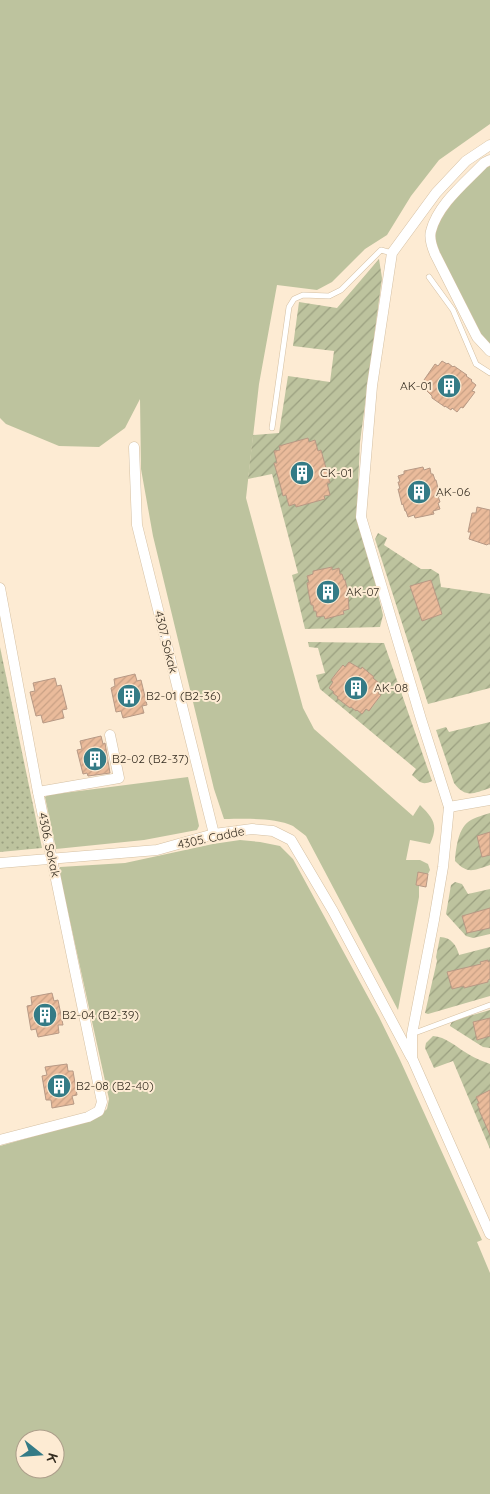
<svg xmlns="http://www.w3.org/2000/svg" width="490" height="1494" font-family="Quicksand,sans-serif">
	<defs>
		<pattern id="park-dots" width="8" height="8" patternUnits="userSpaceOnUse" patternTransform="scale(1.25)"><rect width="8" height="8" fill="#bdc39e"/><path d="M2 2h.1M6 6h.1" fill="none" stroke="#9a9f80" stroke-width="1.8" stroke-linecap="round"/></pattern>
		<pattern id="garden-furrows" width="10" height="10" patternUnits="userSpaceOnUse" patternTransform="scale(1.25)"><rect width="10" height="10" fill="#bdc39e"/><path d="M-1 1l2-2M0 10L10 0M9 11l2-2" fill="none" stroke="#9a9f80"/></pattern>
		<pattern id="building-hatch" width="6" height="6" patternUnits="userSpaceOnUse" patternTransform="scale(1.25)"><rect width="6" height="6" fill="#eabb9b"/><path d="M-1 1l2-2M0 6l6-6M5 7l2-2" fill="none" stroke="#c9a185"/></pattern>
	</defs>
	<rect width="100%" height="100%" fill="#fdebd3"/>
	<g fill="#bdc39e" fill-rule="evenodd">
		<path d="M 0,0 L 490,0 L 490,124 L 439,160 L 411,196 L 387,235 L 365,249 L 332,282 L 317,290 L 277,285 L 259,384 L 246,498 L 303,708 L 314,729 L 413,816 L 420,805 C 433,818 439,825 430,844 L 410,840 L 406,860 L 420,860 L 428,864 L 430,870 L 428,874 L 418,873 L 416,885 L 419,886 L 419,897 L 398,1010 L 306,836 C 302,833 297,829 293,826 C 274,817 244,819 224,819 L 214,789 L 153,536 L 141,469 L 140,399 L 125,428 L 99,447 L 59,446 L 6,424 L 0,418 Z"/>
		<path d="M 490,165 L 490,347 L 480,335 L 435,252 L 434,236 L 436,221 L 457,190 Z"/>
		<path d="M 188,777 L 198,821 L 199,826 L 197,830 L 144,840 L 56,849 L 45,797 L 48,795 Z"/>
		<path d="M 240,840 L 260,842 L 280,846 L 293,859 L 379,1017 L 400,1060 L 482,1240 L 477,1242 L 490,1273 L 490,1494 L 0,1494 L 0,1146 L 97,1118 L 107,1109 L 109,1099 L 59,871 L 60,867 L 125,863 L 213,844 ZM 25,1439 L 55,1439 L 55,1469 L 25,1469 Z"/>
	</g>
	<path fill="url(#park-dots)" d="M 0,647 L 42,848 L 0,852 Z"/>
	<g fill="url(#garden-furrows)">
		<path d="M 379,259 L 382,278 L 360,442 L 357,507 L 383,615 L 380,627 L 305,629 L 292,575 L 298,573 L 272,474 L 248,479 L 253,435 L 279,433 L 288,376 L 330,382 L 334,351 L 293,346 L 299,302 L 337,308 Z"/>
		<path d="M 378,533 L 387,538 L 384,545 L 421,569 L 431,569 L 439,574 L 441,587 L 490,594 L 490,688 L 428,704 L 375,539 Z"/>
		<path d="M 308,642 L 384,643 L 432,781 C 422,786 420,782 412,775 L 416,769 L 320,689 L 316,675 L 325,673 L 318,648 L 309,647 Z"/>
		<path d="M 490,722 L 490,788 C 474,793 466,799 454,783 L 436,730 L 446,727 L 449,732 Z"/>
		<path d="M 490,813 L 490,865 C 474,870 468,875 455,861 C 456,848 458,827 471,820 C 476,817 484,815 490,813 Z"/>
		<path d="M 455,882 L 462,884 L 468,894 L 490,889 L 490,934 L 473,938 L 466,936 L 446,914 L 451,885 Z"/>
		<path d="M 440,937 C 451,937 457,946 459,955 L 490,947 L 490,996 L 428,1014 L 425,1013 L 437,961 L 436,957 Z"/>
		<path d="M 490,1010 L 490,1048 L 483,1047 L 450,1026 L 452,1021 Z"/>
		<path d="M 433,1036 C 446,1037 455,1046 465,1052 C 472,1057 482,1061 490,1064 L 490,1149 L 453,1061 L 434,1068 L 425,1048 L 426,1043 Z"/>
	</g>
	<g fill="url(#building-hatch)" stroke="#b79985">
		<path d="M 442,361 L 447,364 L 448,363 L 453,367 L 454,366 L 467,375 L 466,376 L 472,380 L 471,381 L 476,385 L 472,391 L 475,392 L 463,408 L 461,407 L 457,412 L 452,408 L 451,410 L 445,406 L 445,407 L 432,398 L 432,396 L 423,387 L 426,382 L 424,380 L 435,364 L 438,366 Z"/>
		<path d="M 308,438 L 309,442 L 315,440 L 318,451 L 321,450 L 330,483 L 327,483 L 330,495 L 324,496 L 325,499 L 296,507 L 295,504 L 289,506 L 286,495 L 283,496 L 280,484 L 274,463 L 277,463 L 274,451 L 280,450 L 279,446 Z"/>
		<path d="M 423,467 L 424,470 L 430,468 L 431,474 L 433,474 L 435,480 L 436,480 L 440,496 L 438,496 L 440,502 L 438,503 L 440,509 L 433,511 L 434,514 L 415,518 L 414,515 L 408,517 L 406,511 L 405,511 L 403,504 L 402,505 L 398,489 L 400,489 L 398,482 L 400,482 L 398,476 L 404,474 L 404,471 Z"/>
		<path d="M 477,507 L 490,510 L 490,544 L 488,544 L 487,545 L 469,539 L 471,532 L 468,532 L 472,513 L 476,513 Z"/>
		<path d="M 332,567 L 332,570 L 339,568 L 340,574 L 342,574 L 344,580 L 345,580 L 349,595 L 348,596 L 349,609 L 343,611 L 344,614 L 325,619 L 324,616 L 317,617 L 316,611 L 314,611 L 313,605 L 311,605 L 309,595 L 307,583 L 309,582 L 307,576 L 313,574 L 313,571 Z"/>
		<path d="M 431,580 L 442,614 L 422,621 L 410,586 Z"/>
		<path d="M 349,662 L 361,669 L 362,667 L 374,677 L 373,678 L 379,683 L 377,684 L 383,688 L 378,693 L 381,695 L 374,704 L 369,711 L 366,709 L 362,714 L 357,710 L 356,711 L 351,707 L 350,708 L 337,698 L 338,697 L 333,693 L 334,692 L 329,688 L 333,682 L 331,680 L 338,671 L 343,665 L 345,667 Z"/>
		<path d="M 135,674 L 137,681 L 141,680 L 147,705 L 142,706 L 144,713 L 123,718 L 121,711 L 116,712 L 111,688 L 115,686 L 114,679 Z"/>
		<path d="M 55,678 L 57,686 L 61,685 L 67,709 L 62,710 L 64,718 L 43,723 L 41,715 L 36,716 L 30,692 L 35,691 L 33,683 Z"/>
		<path d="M 101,736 L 103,744 L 105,743 L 110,773 L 88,776 L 87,773 L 83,774 L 77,750 L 82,749 L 80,741 Z"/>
		<path d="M 490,832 L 490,855 L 482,857 L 477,836 Z"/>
		<path d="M 418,872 L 428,874 L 426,887 L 416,885 Z"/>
		<path d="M 490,908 L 490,928 L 467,933 L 462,916 Z"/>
		<path d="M 488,960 L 488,962 L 490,961 L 490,979 L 488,980 L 488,982 L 464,988 L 464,986 L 452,989 L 447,972 L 481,964 L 480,962 Z"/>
		<path d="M 52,993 L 54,1001 L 58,1000 L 63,1025 L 58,1025 L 59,1033 L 38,1037 L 36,1029 L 31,1030 L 27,1006 L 32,1005 L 31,997 Z"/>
		<path d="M 490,1018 L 490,1036 L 477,1040 L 473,1022 Z"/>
		<path d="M 67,1064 L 68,1071 L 73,1071 L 77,1095 L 72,1096 L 74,1104 L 52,1108 L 51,1100 L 46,1100 L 42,1076 L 47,1075 L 45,1067 Z"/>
		<path d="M 490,1090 L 490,1135 L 479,1110 L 480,1110 L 477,1104 L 479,1103 L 476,1097 Z"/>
	</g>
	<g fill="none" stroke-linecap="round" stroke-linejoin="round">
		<g stroke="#d5c0a3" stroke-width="6">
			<g id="lane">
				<path d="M 429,277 L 453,310 L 476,364 L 490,373"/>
				<path d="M 272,428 L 289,307 L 294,299 L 303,295 L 329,296 L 341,290 L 381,250 L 392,253"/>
				<path d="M 412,1034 L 490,1005"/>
			</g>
		</g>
		<g stroke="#d5c0a3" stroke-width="11">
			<g id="street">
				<path d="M 490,145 L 466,161 L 436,193 L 392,253 L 372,386 L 361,517 L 421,719 L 449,807 L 443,867 L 434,920 L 412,1034 L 412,1058 L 490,1234"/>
				<path d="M 490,160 L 484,163 C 466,182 438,204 431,231 C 429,238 432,247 435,254 L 477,337 L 490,351"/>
				<path d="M 134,447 L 137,525 L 214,834"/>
				<path d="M 0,588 L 38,792 L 102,1102 L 99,1111 L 88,1117 L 0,1140"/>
				<path d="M 38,792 L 119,778 L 110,735"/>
				<path d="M 449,807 L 490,800"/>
				<path d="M 0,863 L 157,850 L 214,834 L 252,829 L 273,831 L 291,840 L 333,911 L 411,1057"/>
			</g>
		</g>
		<use href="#lane" stroke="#fff" stroke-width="5"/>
		<use href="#street" stroke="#fff" stroke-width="10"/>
	</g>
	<defs>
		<g id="building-disc" transform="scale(1.25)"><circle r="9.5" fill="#347b86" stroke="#fdebd3"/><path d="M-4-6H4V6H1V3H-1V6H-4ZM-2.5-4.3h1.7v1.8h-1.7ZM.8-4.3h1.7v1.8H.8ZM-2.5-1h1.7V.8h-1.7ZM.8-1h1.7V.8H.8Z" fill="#fff"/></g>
	</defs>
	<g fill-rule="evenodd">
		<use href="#building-disc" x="449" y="386"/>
		<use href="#building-disc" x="302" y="473"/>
		<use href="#building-disc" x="419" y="492"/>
		<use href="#building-disc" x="328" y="592"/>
		<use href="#building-disc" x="356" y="688"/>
		<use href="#building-disc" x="129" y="696"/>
		<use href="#building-disc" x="95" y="759"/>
		<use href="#building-disc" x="45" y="1015"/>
		<use href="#building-disc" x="59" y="1086"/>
	</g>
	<g text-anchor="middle" stroke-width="4" stroke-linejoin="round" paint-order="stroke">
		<g font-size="12" fill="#342c20" stroke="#fdebd3" text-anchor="start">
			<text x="432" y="390" text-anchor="end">AK-01</text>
			<text x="320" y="477">CK-01</text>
			<text x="436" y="496">AK-06</text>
			<text x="346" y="596">AK-07</text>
			<text x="374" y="692">AK-08</text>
			<text x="146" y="700">B2-01 (B2-36)</text>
			<text x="112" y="763">B2-02 (B2-37)</text>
			<text x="62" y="1019">B2-04 (B2-39)</text>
			<text x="76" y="1090">B2-08 (B2-40)</text>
		</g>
		<g font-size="12" fill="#342c20" stroke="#fdebd3">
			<text transform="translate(166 642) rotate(76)" y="4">4307. Sokak</text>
			<text transform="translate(211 838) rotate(-12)" y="4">4305. Cadde</text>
			<text transform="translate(49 845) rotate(78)" y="4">4306. Sokak</text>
		</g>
	</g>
	<g transform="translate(40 1454) rotate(107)"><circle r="24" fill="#fdebd3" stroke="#ad9f8b"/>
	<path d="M0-4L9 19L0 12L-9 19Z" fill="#347b86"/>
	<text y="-8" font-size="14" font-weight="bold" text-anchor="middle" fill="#342c20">K</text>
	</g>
</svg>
